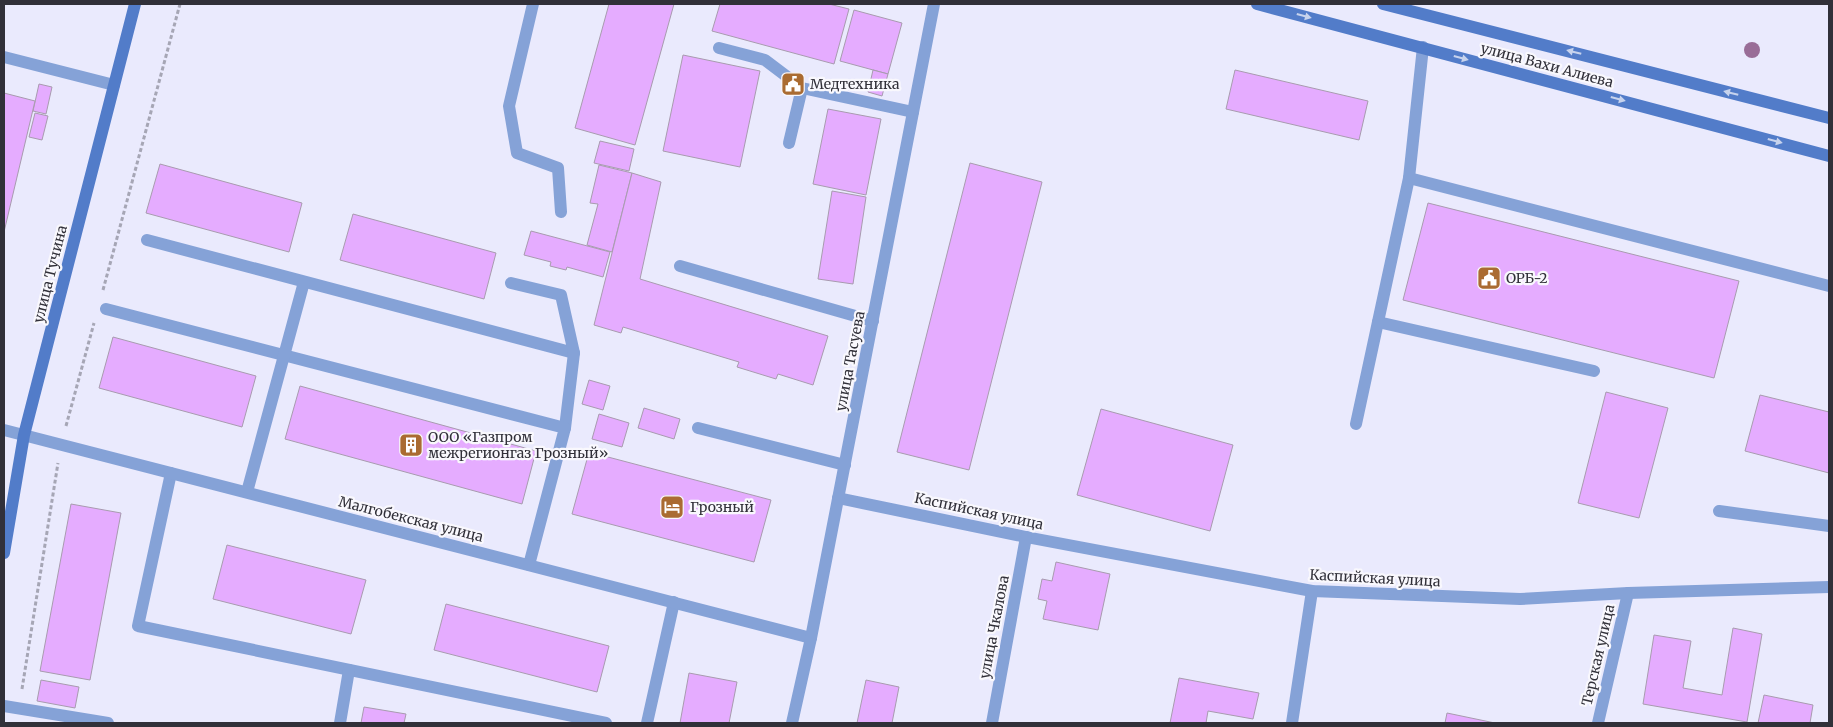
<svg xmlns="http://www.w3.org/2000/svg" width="1833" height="727" font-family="Merriweather,serif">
	<rect width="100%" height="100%" fill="#eaeafd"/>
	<g fill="#e5acff" stroke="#a89baf">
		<path d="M 609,4 L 674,4 L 635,145 L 575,128 Z"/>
		<path d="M 720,4 L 829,4 L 849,9 L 834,64 L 712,31 Z"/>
		<path d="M 854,10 L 902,23 L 888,74 L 840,61 Z"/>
		<path d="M 683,55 L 760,71 L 740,167 L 663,151 Z"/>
		<path d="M 873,70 L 888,74 L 882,96 L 868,92 Z"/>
		<path d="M 1235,70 L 1368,101 L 1359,140 L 1226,109 Z"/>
		<path d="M 39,84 L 52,87 L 46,114 L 33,111 Z"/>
		<path d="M 4,93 L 35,101 L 4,232 Z"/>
		<path d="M 828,109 L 881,119 L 866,195 L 813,184 Z"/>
		<path d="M 35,113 L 48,116 L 42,140 L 29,137 Z"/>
		<path d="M 600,141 L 634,149 L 629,171 L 594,163 Z"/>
		<path d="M 970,163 L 1042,182 L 969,470 L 897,452 Z"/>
		<path d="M 160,164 L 302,203 L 289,252 L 146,213 Z"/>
		<path d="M 599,165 L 632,173 L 612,252 L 587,245 L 598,204 L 590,203 Z"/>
		<path d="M 632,173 L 661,182 L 640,279 L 828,336 L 813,385 L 778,374 L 776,379 L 737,367 L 739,362 L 623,327 L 621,333 L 594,325 Z"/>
		<path d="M 832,191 L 866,197 L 853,284 L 818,279 Z"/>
		<path d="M 1428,203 L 1739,281 L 1714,378 L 1403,300 Z"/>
		<path d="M 353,214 L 496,253 L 484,299 L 340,260 Z"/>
		<path d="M 531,231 L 610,252 L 603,277 L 567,267 L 566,270 L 550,266 L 551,262 L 524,255 Z"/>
		<path d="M 113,337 L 256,376 L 242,427 L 99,388 Z"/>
		<path d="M 589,380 L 610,386 L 603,410 L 582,404 Z"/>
		<path d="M 300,386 L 536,451 L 522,504 L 285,439 Z"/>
		<path d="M 1606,392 L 1668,408 L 1639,518 L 1578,503 Z"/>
		<path d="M 1760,395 L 1829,412 L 1829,473 L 1745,451 Z"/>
		<path d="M 644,408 L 680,419 L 674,439 L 638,428 Z"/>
		<path d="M 1101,409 L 1233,445 L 1210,531 L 1077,495 Z"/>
		<path d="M 599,414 L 629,423 L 622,447 L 592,439 Z"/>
		<path d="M 589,452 L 771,500 L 754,562 L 572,514 Z"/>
		<path d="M 71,504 L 121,513 L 90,680 L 40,671 Z"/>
		<path d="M 227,545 L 366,580 L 351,634 L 213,599 Z"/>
		<path d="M 1056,562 L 1110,574 L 1098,630 L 1043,619 L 1047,601 L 1038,599 L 1042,579 L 1052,581 Z"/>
		<path d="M 446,604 L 609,646 L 597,692 L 434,650 Z"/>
		<path d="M 1733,628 L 1762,634 L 1747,722 L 1643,704 L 1654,635 L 1691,641 L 1683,688 L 1722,695 Z"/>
		<path d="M 689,673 L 737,682 L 729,723 L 680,723 Z"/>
		<path d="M 1179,678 L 1259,693 L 1253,719 L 1208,711 L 1206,723 L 1170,723 Z"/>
		<path d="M 41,680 L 79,687 L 75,708 L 37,701 Z"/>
		<path d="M 866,680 L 899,687 L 892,723 L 857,723 Z"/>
		<path d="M 1764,695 L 1813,705 L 1810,723 L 1758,723 Z"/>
		<path d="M 364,707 L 406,714 L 404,723 L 361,723 Z"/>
		<path d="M 1447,713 L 1495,723 L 1445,723 Z"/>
	</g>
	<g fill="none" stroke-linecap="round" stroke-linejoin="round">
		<g stroke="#a6a6b5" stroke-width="3" stroke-dasharray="4 2.5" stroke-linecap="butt">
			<path d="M 103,290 L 180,4"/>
			<path d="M 66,426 L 94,323"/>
			<path d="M 22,689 L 58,463"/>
		</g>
		<g stroke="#85a2d7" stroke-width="12">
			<path d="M 533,4 L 509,106 L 517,153 L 558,168 L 561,212"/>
			<path d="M 719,48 L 765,60 L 802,88 L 913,112"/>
			<path d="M 4,57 L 114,85"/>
			<path d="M 789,143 L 802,88"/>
			<path d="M 1409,178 L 1829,286"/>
			<path d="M 147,240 L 574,353"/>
			<path d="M 680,266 L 873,321"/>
			<path d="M 511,283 L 561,295 L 574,353 L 565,428"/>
			<path d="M 106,309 L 565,428 L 529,565"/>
			<path d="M 1378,322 L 1594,371"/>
			<path d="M 1356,424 L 1409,178 L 1423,47"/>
			<path d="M 698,428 L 845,465"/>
			<path d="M 171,473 L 138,626 L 606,723"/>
			<path d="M 247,492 L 304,282"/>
			<path d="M 1719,511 L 1829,526"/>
			<path d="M 4,706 L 108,723"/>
			<path d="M 340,723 L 349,670"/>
			<path d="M 647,723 L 674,602"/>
		</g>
		<g stroke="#85a2d7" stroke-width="12">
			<path d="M 4,430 L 811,638"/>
			<path d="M 838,498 L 1026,537 L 1312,591 L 1520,599 L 1628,593 L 1829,587"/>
			<path d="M 792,723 L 811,638 L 934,4"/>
			<path d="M 992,723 L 1026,537"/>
			<path d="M 1292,723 L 1312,591"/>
			<path d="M 1598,723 L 1628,593"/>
		</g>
		<g stroke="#527cc9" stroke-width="12">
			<path d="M 1257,4 L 1829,156"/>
			<path d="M 1383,4 L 1829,118"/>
			<path d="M 4,553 L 24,435 L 135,4"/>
		</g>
	</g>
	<circle fill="#996d97" cx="1752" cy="50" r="8"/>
	<defs><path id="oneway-solid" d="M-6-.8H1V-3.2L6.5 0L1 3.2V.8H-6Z" transform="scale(1.25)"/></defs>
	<g fill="#c7d3ed">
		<use href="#oneway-solid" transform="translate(1304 16) rotate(15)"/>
		<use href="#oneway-solid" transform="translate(1574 52) rotate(-166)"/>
		<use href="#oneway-solid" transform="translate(1461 58) rotate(15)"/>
		<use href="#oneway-solid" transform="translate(1731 93) rotate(-166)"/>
		<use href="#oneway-solid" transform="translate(1618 99) rotate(15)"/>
		<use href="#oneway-solid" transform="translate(1775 141) rotate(15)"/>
	</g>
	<defs>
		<g id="civic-square" transform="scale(1.25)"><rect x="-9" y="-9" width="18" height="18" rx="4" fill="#aa6b31" stroke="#f9f8fd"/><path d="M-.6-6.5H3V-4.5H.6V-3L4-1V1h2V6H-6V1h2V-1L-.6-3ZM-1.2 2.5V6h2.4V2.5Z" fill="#fff"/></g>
		<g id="building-square" transform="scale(1.25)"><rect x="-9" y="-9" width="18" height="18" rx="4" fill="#aa6b31" stroke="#f9f8fd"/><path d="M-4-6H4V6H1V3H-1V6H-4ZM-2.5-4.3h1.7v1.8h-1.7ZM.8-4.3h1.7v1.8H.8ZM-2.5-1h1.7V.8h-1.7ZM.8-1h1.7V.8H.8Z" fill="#fff"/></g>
		<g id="hotel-square" transform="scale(1.25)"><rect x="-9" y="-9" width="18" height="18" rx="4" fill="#aa6b31" stroke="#f9f8fd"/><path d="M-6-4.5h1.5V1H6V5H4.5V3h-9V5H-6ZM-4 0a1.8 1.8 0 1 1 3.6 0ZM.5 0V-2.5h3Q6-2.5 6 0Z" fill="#fff"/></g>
	</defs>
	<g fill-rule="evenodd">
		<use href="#civic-square" x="793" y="84"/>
		<use href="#civic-square" x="1489" y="278"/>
		<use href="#building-square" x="411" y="445"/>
		<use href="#hotel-square" x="672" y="507"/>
	</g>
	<g text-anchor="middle" stroke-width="4.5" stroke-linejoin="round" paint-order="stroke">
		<g font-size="14" fill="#313039" stroke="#f9f8fd">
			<text transform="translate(1547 65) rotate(15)" y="5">улица Вахи Алиева</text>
			<text transform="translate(50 274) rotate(-76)" y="5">улица Тучина</text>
			<text transform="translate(850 361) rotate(-79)" y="5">улица Тасуева</text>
			<text transform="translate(979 511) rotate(12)" y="5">Каспийская улица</text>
			<text transform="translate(411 519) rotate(14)" y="5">Малгобекская улица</text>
			<text transform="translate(1375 578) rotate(3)" y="5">Каспийская улица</text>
			<text transform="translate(994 627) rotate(-79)" y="5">улица Чкалова</text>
			<text transform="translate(1598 655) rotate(-77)" y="5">Терская улица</text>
		</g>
		<g font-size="14" fill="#313039" stroke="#f9f8fd" text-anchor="start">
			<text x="810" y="89">Медтехника</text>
			<text x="1506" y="283">ОРБ-2</text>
			<text x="428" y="442">ООО «Газпром<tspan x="428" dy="16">межрегионгаз Грозный»</tspan></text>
			<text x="690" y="512">Грозный</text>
		</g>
	</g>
	<rect width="1833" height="727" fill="none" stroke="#313039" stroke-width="10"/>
</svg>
